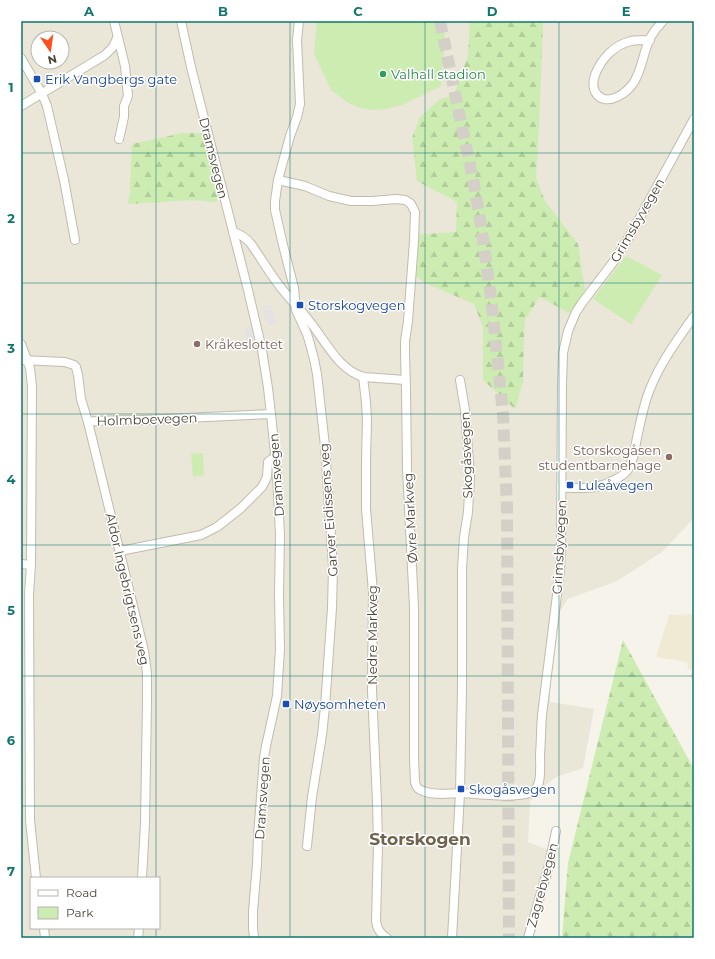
<svg xmlns="http://www.w3.org/2000/svg" width="715" height="959" font-family="Montserrat,sans-serif">
	<defs>
		<pattern id="forest-firs" width="22" height="20" patternUnits="userSpaceOnUse"><rect width="22" height="20" fill="#cdecb2"/><path d="M5 1l3.5 6h-7zM16 11l3.5 6h-7z" fill="#b2cc9a"/></pattern>
	</defs>
	<rect width="100%" height="100%" fill="#f6f3eb"/>
	<path fill="#eae6d8" fill-rule="evenodd" d="M 21,21 L 694,21 L 694,518 L 662,552 L 617,581 L 568,599 L 556,617 L 550,667 L 550,702 L 594,709 L 583,768 L 556,777 L 543,787 L 538,796 L 530,801 L 528,842 L 556,853 L 531,938 L 21,938 ZM 38,38 L 62,38 L 62,62 L 38,62 ZM 31,878 L 159,878 L 159,928 L 31,928 Z"/>
	<path fill="#f0ead4" d="M 694,614 L 694,679 L 690,677 L 693,670 L 688,669 L 687,662 L 656,657 L 669,615 Z"/>
	<g fill="url(#forest-firs)">
		<path d="M 470,21 L 543,21 L 543,26 L 539,127 L 536,178 L 545,201 L 578,244 L 586,297 L 569,313 L 540,297 L 539,298 L 525,320 L 524,332 L 523,382 L 515,409 L 483,380 L 483,327 L 474,304 L 425,283 L 413,274 L 412,235 L 456,232 L 457,202 L 417,181 L 412,138 L 420,117 L 439,100 L 454,94 L 468,56 Z"/>
		<path d="M 183,133 L 202,133 L 219,198 L 216,202 L 194,200 L 128,204 L 130,192 L 132,144 Z"/>
		<path d="M 623,640 L 694,769 L 694,938 L 562,938 L 568,863 Z"/>
	</g>
	<g fill="#cdecb2">
		<path d="M 317,21 L 446,21 L 441,86 L 402,105 L 386,109 L 373,110 L 360,108 L 347,102 L 331,90 L 314,54 Z"/>
		<path d="M 626,256 L 662,275 L 631,324 L 593,299 Z"/>
		<path d="M 203,453 L 204,475 L 193,477 L 191,454 Z"/>
	</g>
	<g fill="#e5e3df">
		<path d="M 261,305 L 271,305 L 277,324 L 268,326 Z"/>
		<path d="M 251,325 L 258,355 L 249,350 L 248,348 L 244,331 L 247,326 Z"/>
	</g>
	<g fill="none" stroke-linecap="round" stroke-linejoin="round">
		<path stroke="#d4d0c7" stroke-width="12" stroke-dasharray="12 6" stroke-linecap="butt" d="M 440,21 L 474,185 L 481,225 L 492,306 L 503,414 L 507,509 L 509,938"/>
		<g stroke="#c2bcac" stroke-width="10">
			<g id="minor">
				<path d="M 114,21 L 125,66 L 128,96 L 124,106 L 124,117 L 119,139"/>
				<path d="M 181,21 L 191,67 L 248,290 L 262,350 L 268,388 L 271,414 L 277,474 L 280,535 L 279,594 L 280,649 L 277,696 L 266,746 L 264,758 L 258,836 L 257,864 L 253,911 L 253,928 L 254,938"/>
				<path d="M 299,21 L 297,40 L 300,104 L 297,117 L 290,136 L 278,180 L 275,201 L 275,210 L 283,245 L 294,288 L 296,310 L 307,334 L 310,344 L 314,359 L 317,374 L 325,446 L 333,567 L 332,608 L 325,707 L 322,735 L 312,797 L 307,846"/>
				<path d="M 650,40 C 644,40 637,40 631,41 C 614,45 601,59 595,75 C 589,91 600,105 617,97 C 642,85 640,60 650,38 C 654,31 658,26 663,21"/>
				<path d="M 21,58 L 42,94 L 47,106 L 64,180 L 75,240"/>
				<path d="M 21,106 L 105,55 L 113,47 L 117,38"/>
				<path d="M 278,180 L 305,186 L 329,196 L 351,201 L 372,201 L 396,199 L 405,200 L 407,201 L 411,204 L 415,212 L 414,241 L 408,321 L 405,341 L 405,353 L 406,390 L 407,469 L 414,607 L 414,758 L 415,782 C 416,787 418,790 423,791 C 434,796 451,793 462,793 C 476,794 525,800 535,790 C 537,788 538,785 539,782 C 541,773 540,764 540,755 C 541,742 541,728 542,715 L 556,603 L 560,570 L 561,545 L 562,383 L 563,353 L 568,331 L 576,312 L 582,303 L 614,261 L 632,232 L 694,119"/>
				<path d="M 233,232 C 241,234 246,238 251,244 C 263,261 273,279 286,294 C 294,304 303,312 310,322 C 325,340 339,371 364,377 L 405,380"/>
				<path d="M 21,344 L 30,368 L 32,386 L 31,565 L 29,594 L 30,820 L 36,878"/>
				<path d="M 21,360 L 65,362 L 74,365 L 76,367 L 78,375 L 81,399 L 88,422 C 106,419 125,421 143,420 C 186,418 228,416 271,414"/>
				<path d="M 363,377 L 366,402 L 367,420 L 366,460 L 366,509 L 373,592 L 372,690 L 377,802 L 378,845 L 376,921 C 377,929 380,934 387,938"/>
				<path d="M 88,422 L 144,651 L 147,673 L 147,702 L 145,823 L 142,878"/>
				<path d="M 561,488 C 580,487 594,491 612,481 C 616,479 621,477 625,473 C 634,465 635,445 638,433 C 641,419 644,403 650,389 C 660,363 678,339 694,316"/>
				<path d="M 120,551 L 201,535 L 217,527 L 241,508 L 262,487 L 267,477 L 268,462 L 272,459 L 275,458"/>
				<path d="M 21,564 L 31,565"/>
				<path d="M 44,928 L 45,938"/>
				<path d="M 138,938 L 139,928"/>
				<path d="M 452,938 L 460,793 L 462,688 L 462,569 L 464,537 L 468,512 L 470,476 L 465,410 L 460,380"/>
				<path d="M 528,938 L 548,869 L 556,831"/>
			</g>
		</g>
		<use href="#minor" stroke="#fff" stroke-width="8"/>
	</g>
	<path fill="none" stroke="#0f766e" stroke-width="1" stroke-opacity="0.55" d="M 156,21 L 156,878M 290,21 L 290,938M 425,21 L 425,938M 559,21 L 559,938M 21,153 L 694,153M 21,283 L 694,283M 21,414 L 694,414M 21,545 L 694,545M 21,676 L 694,676M 21,806 L 694,806M 156,928 L 156,938"/>
	<circle fill="#2e9e5b" stroke="#fff" stroke-width="1.5" cx="383" cy="74" r="4"/>
	<g fill="#1a4fb4" stroke="#fff" stroke-width="1.5">
		<rect x="33" y="75" width="8" height="8" rx="2"/>
		<rect x="296" y="301" width="8" height="8" rx="2"/>
		<rect x="566" y="481" width="8" height="8" rx="2"/>
		<rect x="282" y="700" width="8" height="8" rx="2"/>
		<rect x="457" y="785" width="8" height="8" rx="2"/>
	</g>
	<g fill="#8d6e63" stroke="#fff" stroke-width="1.5">
		<circle cx="197" cy="344" r="4"/>
		<circle cx="669" cy="457" r="4"/>
	</g>
	<g text-anchor="middle" stroke-width="3" stroke-linejoin="round" paint-order="stroke">
		<g font-size="13" fill="#27864d" stroke="#fff" text-anchor="start">
			<text x="391" y="79">Valhall stadion</text>
		</g>
		<g font-size="13" fill="#164399" stroke="#fff" text-anchor="start">
			<text x="45" y="84">Erik Vangbergs gate</text>
			<text x="308" y="310">Storskogvegen</text>
			<text x="578" y="490">Luleåvegen</text>
			<text x="294" y="709">Nøysomheten</text>
			<text x="469" y="794">Skogåsvegen</text>
		</g>
		<g font-size="13" fill="#4b4538" stroke="#fff">
			<text transform="translate(214 158) rotate(76)" y="5">Dramsvegen</text>
			<text transform="translate(637 220) rotate(-60)" y="5">Grimsbyvegen</text>
			<text transform="translate(147 419) rotate(-2)" y="5">Holmboevegen</text>
			<text transform="translate(466 455) rotate(-92)" y="5">Skogåsvegen</text>
			<text transform="translate(276 475) rotate(-94)" y="5">Dramsvegen</text>
			<text transform="translate(328 510) rotate(-94)" y="5">Garver Eidissens veg</text>
			<text transform="translate(410 518) rotate(-93)" y="5">Øvre Markveg</text>
			<text transform="translate(559 547) rotate(-87)" y="5">Grimsbyvegen</text>
			<text transform="translate(128 589) rotate(77)" y="5">Aldor Ingebrigtsens veg</text>
			<text transform="translate(372 635) rotate(-90)" y="5">Nedre Markveg</text>
			<text transform="translate(262 798) rotate(-86)" y="5">Dramsvegen</text>
			<text transform="translate(542 885) rotate(-75)" y="5">Zagrebvegen</text>
		</g>
		<g font-size="13" fill="#785e54" stroke="#fff" text-anchor="start">
			<text x="205" y="349">Kråkeslottet</text>
			<text x="661" y="455" text-anchor="end">Storskogåsen<tspan x="661" dy="15">studentbarnehage</tspan></text>
		</g>
		<g font-size="17" font-weight="bold" fill="#6e644e" stroke="#fff">
			<text x="420" y="845">Storskogen</text>
		</g>
	</g>
	<rect width="715" height="959" fill="none" stroke="#ffffff" stroke-width="44"/>
	<rect x="30" y="877" width="130" height="52" fill="#ffffff" stroke="#b7b5af"/>
	<rect x="38" y="890" width="20" height="6" fill="#ffffff" stroke="#b7b5af"/>
	<text x="66" y="897" font-size="12" fill="#4b4538">Road</text>
	<rect x="38" y="907" width="20" height="12" fill="#cdecb2" stroke="#b7b5af"/>
	<text x="66" y="917" font-size="12" fill="#4b4538">Park</text>
	<g transform="translate(50 50) rotate(167)"><circle r="19" fill="#ffffff" stroke="#b7b5af"/>
	<path d="M0-3L7 15L0 10L-7 15Z" fill="#ff4e19"/>
	<text y="-6" font-size="11" font-weight="bold" text-anchor="middle" fill="#4b4538">N</text>
	</g>
	<rect x="22" y="22" width="671" height="915" fill="none" stroke="#0f766e" stroke-width="1.5"/>
	<g font-size="13" text-anchor="middle" font-weight="bold" fill="#0f766e">
		<text x="89" y="16">A</text>
		<text x="223" y="16">B</text>
		<text x="358" y="16">C</text>
		<text x="492" y="16">D</text>
		<text x="626" y="16">E</text>
		<text x="11" y="92">1</text>
		<text x="11" y="223">2</text>
		<text x="11" y="353">3</text>
		<text x="11" y="484">4</text>
		<text x="11" y="615">5</text>
		<text x="11" y="745">6</text>
		<text x="11" y="876">7</text>
	</g>
</svg>
